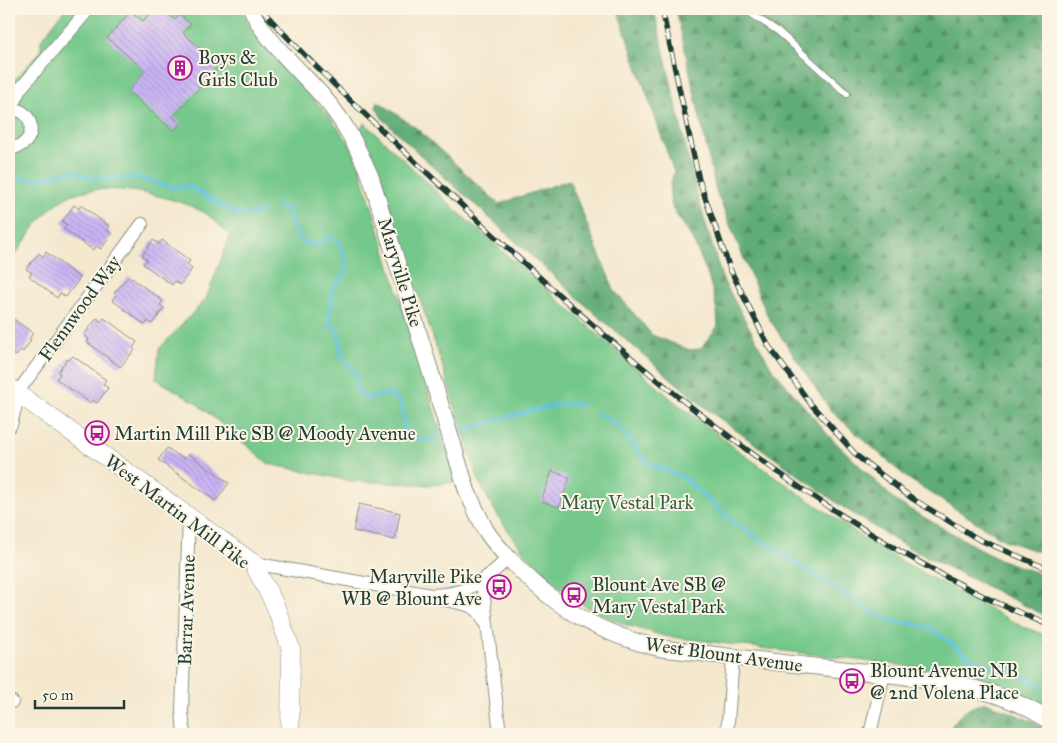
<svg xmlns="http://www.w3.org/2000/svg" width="1057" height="743" font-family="'IM FELL Great Primer',serif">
	<defs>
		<pattern id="forest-firs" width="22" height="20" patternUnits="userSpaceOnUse" patternTransform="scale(1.25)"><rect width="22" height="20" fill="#60ac77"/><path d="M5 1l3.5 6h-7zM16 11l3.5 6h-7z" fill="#4f8d62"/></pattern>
		<pattern id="building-back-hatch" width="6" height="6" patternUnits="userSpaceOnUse" patternTransform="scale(1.25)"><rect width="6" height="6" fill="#cbb5f6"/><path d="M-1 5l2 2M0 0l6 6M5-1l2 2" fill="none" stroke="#a494c8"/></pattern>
	</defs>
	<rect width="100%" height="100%" fill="#fcf5e5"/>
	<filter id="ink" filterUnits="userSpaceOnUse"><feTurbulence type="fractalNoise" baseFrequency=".02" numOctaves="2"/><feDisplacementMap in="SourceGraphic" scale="10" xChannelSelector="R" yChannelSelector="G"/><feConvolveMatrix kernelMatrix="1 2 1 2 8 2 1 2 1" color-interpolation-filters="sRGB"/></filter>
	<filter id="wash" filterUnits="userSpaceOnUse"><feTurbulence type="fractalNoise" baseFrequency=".0096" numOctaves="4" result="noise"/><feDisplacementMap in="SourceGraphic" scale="20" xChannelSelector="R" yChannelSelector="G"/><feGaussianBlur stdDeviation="1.12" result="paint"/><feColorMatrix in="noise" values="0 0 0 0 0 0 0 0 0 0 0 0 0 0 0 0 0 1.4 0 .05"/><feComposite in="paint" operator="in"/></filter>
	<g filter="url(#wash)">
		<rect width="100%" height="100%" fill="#f4e8ce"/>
		<g fill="url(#forest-firs)" stroke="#407456">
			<path d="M 617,9 L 654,9 L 696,191 L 722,278 L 771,367 L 828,435 L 897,502 L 996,558 L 1048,577 L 1048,617 L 903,545 L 844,508 L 708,410 L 592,311 L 417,152 L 382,118 L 376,107 L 378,101 L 416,128 L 499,204 L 569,180 L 614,290 L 652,335 L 690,350 L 700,349 L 718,326 C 717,294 703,259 688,232 C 681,219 670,211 670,195 C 669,188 672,179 674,172 Z"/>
			<path d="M 676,9 L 1048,9 L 1048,555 L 1004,540 L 906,477 L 831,411 L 768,317 L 716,191 Z"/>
			<path d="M 986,702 L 1036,723 L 1048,734 L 946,734 C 960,714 963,709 986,702 Z"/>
		</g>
		<g fill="#75c88b" stroke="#4a8260">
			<path d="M 65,9 L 242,10 L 250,26 L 267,48 L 329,116 L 349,143 L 360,168 L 456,482 L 430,485 L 351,481 L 269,464 L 195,402 L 156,379 L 159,349 L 206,299 L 230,236 C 223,229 216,221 208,215 C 180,196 97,179 67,197 C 42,212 31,232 15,256 L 9,252 L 9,86 L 41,51 L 41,40 Z"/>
			<path d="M 365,123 L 459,213 L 675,402 L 747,457 L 881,550 L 1023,627 L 1048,636 L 1048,708 L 1025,696 L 946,671 L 664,636 L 623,624 L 588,608 L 552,582 L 524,552 L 499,518 L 479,482 L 436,346 L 396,230 L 386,190 L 360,128 Z"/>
		</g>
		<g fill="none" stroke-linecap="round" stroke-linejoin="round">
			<g stroke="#5fc3dc" stroke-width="4">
				<path d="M 9,179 L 39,179 L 73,170 L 91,179 L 137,177 L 172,187 L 189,186 L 234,213 L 252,214 L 262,211"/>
				<path d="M 277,205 L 286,208 L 295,230 L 302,242 L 316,245 L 328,238 L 338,240 L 345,255 L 346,273 L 336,284 L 331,295 L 332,304 L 329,314 L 330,324 L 338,332 L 342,357 L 356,374 L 357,390 L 366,398 L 389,394 L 401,403 L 405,429 L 415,439 L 428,440 L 441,436"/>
				<path d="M 596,413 L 618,425 L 647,462 L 684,478 L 733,522 L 874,613 L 894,622 L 915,624 L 932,629 L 968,656 L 988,666 L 1014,671 L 1035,683 L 1048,688"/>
				<path d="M 461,431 C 482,425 565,397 581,405"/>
			</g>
		</g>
		<g id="blocks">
			<g fill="url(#building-back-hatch)">
				<path d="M 154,9 L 162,9 L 175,20 L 180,15 L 191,24 L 183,33 L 220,65 L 173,117 L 181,123 L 174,131 L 128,92 L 145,71 L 107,38 L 131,11 L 143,21 Z"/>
				<path d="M 74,205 L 79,209 L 81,205 L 110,227 L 107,230 L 112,234 L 101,249 L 96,246 L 93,250 L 64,229 L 67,225 L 62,222 Z"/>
				<path d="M 153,240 L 159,244 L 162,240 L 190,261 L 187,265 L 192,269 L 180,285 L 175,281 L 172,285 L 143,264 L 147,260 L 142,256 Z"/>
				<path d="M 46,252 L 80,278 L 66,297 L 60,293 L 57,298 L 29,276 L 32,273 L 26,269 L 39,253 L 43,257 Z"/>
				<path d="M 129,276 L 163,301 L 160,305 L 164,308 L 152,324 L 148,321 L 145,325 L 112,300 L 116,295 L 114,293 Z"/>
				<path d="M 9,316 L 33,333 L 29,339 L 31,340 L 23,352 L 21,350 L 16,356 L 9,351 Z"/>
				<path d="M 97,318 L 101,322 L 104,318 L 137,342 L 133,348 L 135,350 L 120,367 L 87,342 L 89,339 L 84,335 Z"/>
				<path d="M 73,356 L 106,380 L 103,384 L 108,388 L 97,403 L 92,400 L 90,403 L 56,379 L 60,374 L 58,372 L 67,359 L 69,360 Z"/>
				<path d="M 167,448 L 184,459 L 188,454 L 229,483 L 216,501 L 158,460 Z"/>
				<path d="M 552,471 L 570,478 L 559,507 L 541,501 Z"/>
				<path d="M 359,504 L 400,513 L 395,540 L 353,531 Z"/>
			</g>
		</g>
	</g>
	<g filter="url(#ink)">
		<use href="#blocks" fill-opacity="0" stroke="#8a9281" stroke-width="1"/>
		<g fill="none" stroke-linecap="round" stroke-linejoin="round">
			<g stroke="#8a9281" stroke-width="8">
				<path id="service" d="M 744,9 L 779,32 L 847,94"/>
			</g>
			<g stroke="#8a9281" stroke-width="14">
				<g id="minor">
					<path d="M 9,109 C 37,107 39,148 9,148"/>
					<path d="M 11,109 L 20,89 L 89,9"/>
					<path d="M 17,393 L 142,224"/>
					<path d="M 253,563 L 431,595 C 467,594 483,583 508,558"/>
					<path d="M 482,581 L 500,734"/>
					<path d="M 438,598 C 456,604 477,601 484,621"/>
					<path d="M 9,701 L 12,702"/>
					<path d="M 184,734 L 182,711 L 189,516"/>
					<path d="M 727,734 L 733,658"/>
					<path d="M 870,734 L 884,674"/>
				</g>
			</g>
			<g stroke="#8a9281" stroke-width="18">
				<g id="tertiary">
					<path d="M 252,9 C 260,36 305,75 325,99 C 346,124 358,148 371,178 L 467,491 C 473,504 479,517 485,529 C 494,544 508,558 520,570 C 563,612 601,634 659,648 C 716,655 772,662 829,668 C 900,676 988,679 1048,720"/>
					<path d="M 9,424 L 17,393"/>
				</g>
			</g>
			<g stroke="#8a9281" stroke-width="19">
				<path id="secondary" d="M 9,387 L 253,563 L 275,605 L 291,649 L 290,734"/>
			</g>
			<use href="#service" stroke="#fff" stroke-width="6"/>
			<use href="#minor" stroke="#fff" stroke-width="12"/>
			<use href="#tertiary" stroke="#fff" stroke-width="16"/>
			<use href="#secondary" stroke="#fff" stroke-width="18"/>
			<g stroke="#1f3d34" stroke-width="5.5">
				<g id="rail">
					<path d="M 261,9 C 321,75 387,135 452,196 C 613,349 783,497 983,596 C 1004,607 1027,615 1048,625"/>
					<path d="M 662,9 L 699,180 L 730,269 L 768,345 L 810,403 L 857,456 L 913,499 L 978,539 L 1048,569"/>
				</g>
			</g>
			<use href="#rail" stroke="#fcf5e5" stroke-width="4" stroke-dasharray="11" stroke-linecap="butt"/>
		</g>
	</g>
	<defs>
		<g id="building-ring" transform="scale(1.25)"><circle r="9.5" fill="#fcf5e5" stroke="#b5179e" stroke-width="1.5"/><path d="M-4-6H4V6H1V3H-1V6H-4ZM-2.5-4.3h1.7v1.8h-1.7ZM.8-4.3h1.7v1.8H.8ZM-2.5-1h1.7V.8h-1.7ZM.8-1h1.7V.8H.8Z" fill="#b5179e"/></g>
		<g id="bus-ring" transform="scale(1.25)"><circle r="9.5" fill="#fcf5e5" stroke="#b5179e" stroke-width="1.5"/><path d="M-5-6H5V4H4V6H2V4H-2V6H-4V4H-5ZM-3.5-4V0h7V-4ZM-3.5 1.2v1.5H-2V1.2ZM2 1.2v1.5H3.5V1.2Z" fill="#b5179e"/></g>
	</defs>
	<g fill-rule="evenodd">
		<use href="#building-ring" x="180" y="68"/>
		<use href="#bus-ring" x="97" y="433"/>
		<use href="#bus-ring" x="499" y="587"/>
		<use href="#bus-ring" x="574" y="595"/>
		<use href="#bus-ring" x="852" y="681"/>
	</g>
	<g text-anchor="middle" stroke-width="4" stroke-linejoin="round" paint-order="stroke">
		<g font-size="19" fill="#1f3d34" stroke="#fcf5e5" text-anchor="start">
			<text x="198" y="64">Boys &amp;<tspan x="198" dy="22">Girls Club</tspan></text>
			<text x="114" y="440">Martin Mill Pike SB @ Moody Avenue</text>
			<text x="482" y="583" text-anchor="end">Maryville Pike<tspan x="482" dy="22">WB @ Blount Ave</tspan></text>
			<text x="592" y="591">Blount Ave SB @<tspan x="592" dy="22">Mary Vestal Park</tspan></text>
			<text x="870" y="677">Blount Avenue NB<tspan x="870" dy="22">@ 2nd Volena Place</tspan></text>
		</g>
		<g font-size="19" fill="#1f3d34" stroke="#fcf5e5">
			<text transform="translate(401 272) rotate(73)" y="7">Maryville Pike</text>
			<text transform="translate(79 308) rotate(-54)" y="7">Flennwood Way</text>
			<text transform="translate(178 511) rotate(37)" y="7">West Martin Mill Pike</text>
			<text transform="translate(186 610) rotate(-88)" y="7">Barrar Avenue</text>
			<text transform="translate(724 654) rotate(8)" y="7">West Blount Avenue</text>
		</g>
		<g font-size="19" fill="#34604a" stroke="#fcf5e5">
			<text x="627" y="509">Mary Vestal Park</text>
		</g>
	</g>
	<rect width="1057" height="743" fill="none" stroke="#fcf5e5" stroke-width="30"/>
	<path d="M35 700v8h89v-8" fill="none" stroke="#1f3d34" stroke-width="2.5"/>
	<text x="42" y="700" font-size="15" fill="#1f3d34" stroke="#fcf5e5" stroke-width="4" paint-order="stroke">50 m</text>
</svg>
